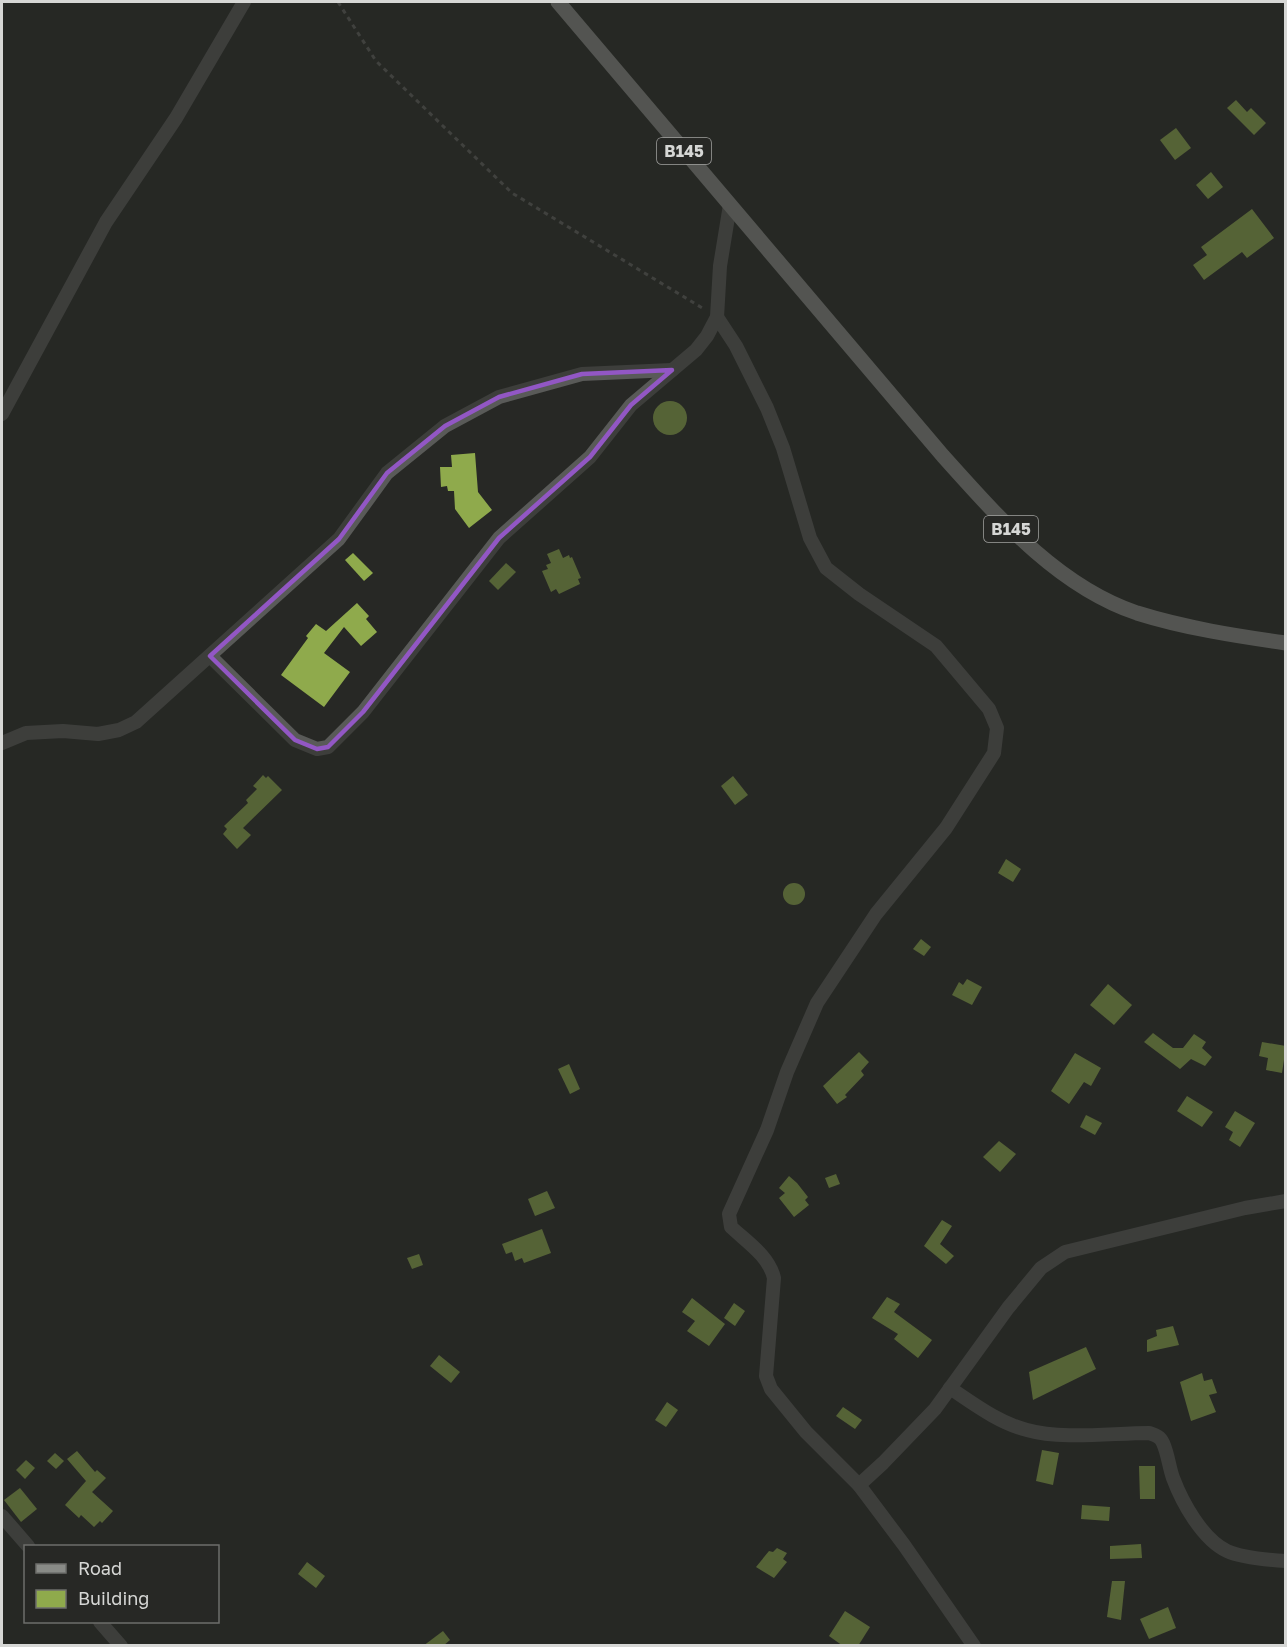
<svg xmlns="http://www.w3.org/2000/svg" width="1287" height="1647" font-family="'Golos Text',sans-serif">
	<rect width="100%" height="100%" fill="#272825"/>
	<g fill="#8faa4c">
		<path d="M 1236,100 L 1247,112 L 1251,108 L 1266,123 L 1254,135 L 1227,108 Z"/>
		<path d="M 1176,128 L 1191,148 L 1175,160 L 1160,140 Z"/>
		<path d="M 1211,172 L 1223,187 L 1208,199 L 1196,185 Z"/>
		<path d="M 1252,209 L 1274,238 L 1247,258 L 1242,252 L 1204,280 L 1193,265 L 1207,255 L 1201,247 Z"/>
		<circle cx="670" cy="418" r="17"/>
		<path d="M 475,453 L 478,492 L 492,510 L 469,528 L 455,509 L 454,491 L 448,491 L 447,486 L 441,487 L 440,467 L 452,467 L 451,455 Z"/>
		<path d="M 559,549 L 563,558 L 569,555 L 570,558 L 572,557 L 581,578 L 578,579 L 580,584 L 559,594 L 556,589 L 551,592 L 542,571 L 548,569 L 546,565 L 551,563 L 547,554 Z"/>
		<path d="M 353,553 L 373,573 L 364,581 L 345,560 Z"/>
		<path d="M 506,563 L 516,572 L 498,590 L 489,581 Z"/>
		<path d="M 357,603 L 369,616 L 366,619 L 377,632 L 361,646 L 344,627 L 324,653 L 350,672 L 324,707 L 281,675 L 308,638 L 306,636 L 316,624 L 326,631 Z"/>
		<path d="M 263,775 L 266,778 L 268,776 L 282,790 L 243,828 L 251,835 L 237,849 L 223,834 L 227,829 L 224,826 L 248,803 L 246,800 L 257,789 L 253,786 Z"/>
		<path d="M 733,776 L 748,795 L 735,805 L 721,786 Z"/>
		<path d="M 1006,859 L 1021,869 L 1013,882 L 998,873 Z"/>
		<circle cx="794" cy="894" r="11"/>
		<path d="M 921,939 L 931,947 L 924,956 L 913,949 Z"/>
		<path d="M 967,979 L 982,987 L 972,1005 L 952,995 L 959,982 L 963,985 Z"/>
		<path d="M 1108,984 L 1132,1005 L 1114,1025 L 1090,1005 Z"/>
		<path d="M 1153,1033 L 1173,1048 L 1183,1048 L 1194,1034 L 1206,1042 L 1202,1048 L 1212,1057 L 1205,1066 L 1191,1059 L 1180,1069 L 1144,1042 Z"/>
		<path d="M 1262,1042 L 1286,1046 L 1282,1073 L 1266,1070 L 1268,1058 L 1259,1056 Z"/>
		<path d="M 859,1052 L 869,1062 L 861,1071 L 864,1075 L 845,1095 L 847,1097 L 837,1104 L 823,1086 Z"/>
		<path d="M 1075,1053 L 1101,1068 L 1091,1086 L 1084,1082 L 1069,1104 L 1051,1091 Z"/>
		<path d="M 569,1064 L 580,1089 L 570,1094 L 558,1069 Z"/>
		<path d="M 1187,1096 L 1213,1112 L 1202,1127 L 1177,1111 Z"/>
		<path d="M 1235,1111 L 1255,1123 L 1240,1147 L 1229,1140 L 1233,1132 L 1225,1127 Z"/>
		<path d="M 1086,1115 L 1102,1123 L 1095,1135 L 1080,1127 Z"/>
		<path d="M 999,1141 L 1016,1154 L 1000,1172 L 983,1157 Z"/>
		<path d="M 836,1174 L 840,1184 L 829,1188 L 825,1178 Z"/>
		<path d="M 789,1176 L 797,1183 L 808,1197 L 805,1200 L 809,1205 L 794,1217 L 779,1198 L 785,1193 L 779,1188 Z"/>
		<path d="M 547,1191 L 555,1208 L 535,1216 L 528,1199 Z"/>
		<path d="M 942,1220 L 952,1226 L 940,1244 L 954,1256 L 946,1264 L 924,1246 Z"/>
		<path d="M 542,1229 L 551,1253 L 524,1263 L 522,1258 L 515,1261 L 512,1252 L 506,1254 L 502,1244 Z"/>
		<path d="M 419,1254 L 423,1265 L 412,1269 L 407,1258 Z"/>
		<path d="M 887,1297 L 900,1304 L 894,1312 L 932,1340 L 918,1358 L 894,1339 L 898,1334 L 872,1318 Z"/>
		<path d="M 692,1298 L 725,1324 L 709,1346 L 687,1331 L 695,1321 L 682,1312 Z"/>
		<path d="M 734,1303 L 745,1311 L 735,1326 L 724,1318 Z"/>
		<path d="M 1173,1326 L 1179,1345 L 1147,1352 L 1147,1340 L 1157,1336 L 1156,1330 Z"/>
		<path d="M 1086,1347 L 1096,1369 L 1033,1400 L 1029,1372 Z"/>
		<path d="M 439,1355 L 460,1372 L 451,1383 L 430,1366 Z"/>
		<path d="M 1202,1373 L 1204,1381 L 1212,1379 L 1217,1393 L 1209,1395 L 1216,1412 L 1191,1421 L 1180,1382 Z"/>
		<path d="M 667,1402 L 678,1410 L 666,1427 L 655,1420 Z"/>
		<path d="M 843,1407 L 862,1420 L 855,1429 L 836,1416 Z"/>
		<path d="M 1042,1450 L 1059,1453 L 1053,1485 L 1036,1481 Z"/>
		<path d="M 77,1451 L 95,1472 L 97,1470 L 106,1478 L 92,1492 L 113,1511 L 102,1523 L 100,1521 L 94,1527 L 81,1515 L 79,1518 L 65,1505 L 86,1481 L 67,1459 Z"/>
		<path d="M 55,1453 L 64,1461 L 56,1469 L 47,1461 Z"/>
		<path d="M 26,1460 L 35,1468 L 25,1479 L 16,1470 Z"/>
		<path d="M 1139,1466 L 1155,1466 L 1155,1499 L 1140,1499 Z"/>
		<path d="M 20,1488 L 37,1509 L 21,1522 L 4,1500 Z"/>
		<path d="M 1082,1505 L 1110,1507 L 1109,1521 L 1081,1519 Z"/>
		<path d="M 1141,1544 L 1142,1558 L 1110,1559 L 1110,1546 Z"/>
		<path d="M 777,1548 L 787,1553 L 783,1559 L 787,1562 L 774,1578 L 756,1567 L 769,1551 L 773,1552 Z"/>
		<path d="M 307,1562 L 325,1576 L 316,1588 L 298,1574 Z"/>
		<path d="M 1112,1581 L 1125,1581 L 1121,1620 L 1107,1617 Z"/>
		<path d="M 1168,1607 L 1176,1628 L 1149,1639 L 1140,1619 Z"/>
		<path d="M 845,1611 L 870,1627 L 858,1646 L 843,1646 L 829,1636 Z"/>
		<path d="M 443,1631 L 450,1640 L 443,1646 L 423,1646 Z"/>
	</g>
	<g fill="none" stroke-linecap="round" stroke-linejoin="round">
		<path stroke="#5f605d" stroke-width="3" stroke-dasharray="4.5 4.5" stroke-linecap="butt" d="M 338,2 L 376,61 L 512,193 L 704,309"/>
		<g stroke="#595a58" stroke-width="14">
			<path d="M 717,317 L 736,346 L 767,408 L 783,448 L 810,538 L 826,568 L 859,594 L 936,646 L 989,709 L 997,728 L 994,753 L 946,828 L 876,914 L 817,1003 L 787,1072 L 767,1130 L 729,1214 L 731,1227 C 747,1242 769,1256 774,1278 L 766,1376 L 771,1389 L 806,1432 L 859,1485 L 904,1545 L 974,1646"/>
			<path d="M 2,414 L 106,222 L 176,118 L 244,2"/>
			<path d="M 210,656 L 295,740 L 317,749 L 328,747 L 363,712 L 499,538 L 590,457 L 631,405 L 696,350 L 707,336 L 717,317 L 720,266 L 730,205"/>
			<path d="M 2,743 L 26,733 L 63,731 L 98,734 L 119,730 L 136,722 L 339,539 L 387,473 L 445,426 L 499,397 L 582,374 L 672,370"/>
			<path d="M 950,1388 C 974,1404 999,1423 1027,1430 C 1062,1440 1112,1433 1149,1433 C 1155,1435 1160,1436 1163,1443 C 1168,1454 1169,1467 1173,1478 C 1182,1502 1202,1539 1227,1551 C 1242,1558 1269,1560 1286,1561"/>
			<path d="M 859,1485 L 883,1463 L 935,1409 L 1008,1308 L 1041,1268 L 1065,1252 L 1245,1208 L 1286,1201"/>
			<path d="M 2,1516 L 28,1546"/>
			<path d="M 100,1622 L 121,1646"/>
		</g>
		<path stroke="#898b87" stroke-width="15" d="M 558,2 L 943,456 C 998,517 1057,586 1137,613 C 1185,628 1236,636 1286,643"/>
	</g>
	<path d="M0 0H1287V1647H0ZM 672,370 L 631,405 L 590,457 L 499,538 L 363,712 L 328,747 L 317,749 L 295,740 L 210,656 L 339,539 L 387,473 L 445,426 L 499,397 L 582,374 Z" fill="#272825" fill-opacity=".55" fill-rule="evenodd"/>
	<path fill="none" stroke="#9257c4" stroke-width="4.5" stroke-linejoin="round" d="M 672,370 L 631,405 L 590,457 L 499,538 L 363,712 L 328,747 L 317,749 L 295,740 L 210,656 L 339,539 L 387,473 L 445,426 L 499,397 L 582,374 Z"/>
	<g text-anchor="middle" stroke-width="6" stroke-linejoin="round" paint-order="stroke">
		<g fill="#272825" stroke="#a2a2a0" stroke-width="1.5">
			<rect x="657" y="138" width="54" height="26" rx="4.5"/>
			<rect x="984" y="516" width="54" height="26" rx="4.5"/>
		</g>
		<g font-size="16" font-weight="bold" fill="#d6d7d5">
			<text x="684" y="157">B145</text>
			<text x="1011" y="535">B145</text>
		</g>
	</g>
	<rect width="1287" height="1647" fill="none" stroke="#d6d7d5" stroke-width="6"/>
	<rect x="24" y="1545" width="195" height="78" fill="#272825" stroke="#6d6e6b" stroke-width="1.5"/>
	<rect x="36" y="1564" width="30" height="9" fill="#898b87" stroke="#6d6e6b" stroke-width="1.5"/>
	<text x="78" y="1575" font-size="18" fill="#d6d7d5">Road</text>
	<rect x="36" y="1590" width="30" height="18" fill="#8faa4c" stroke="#6d6e6b" stroke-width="1.5"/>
	<text x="78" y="1605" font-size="18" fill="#d6d7d5">Building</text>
</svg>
